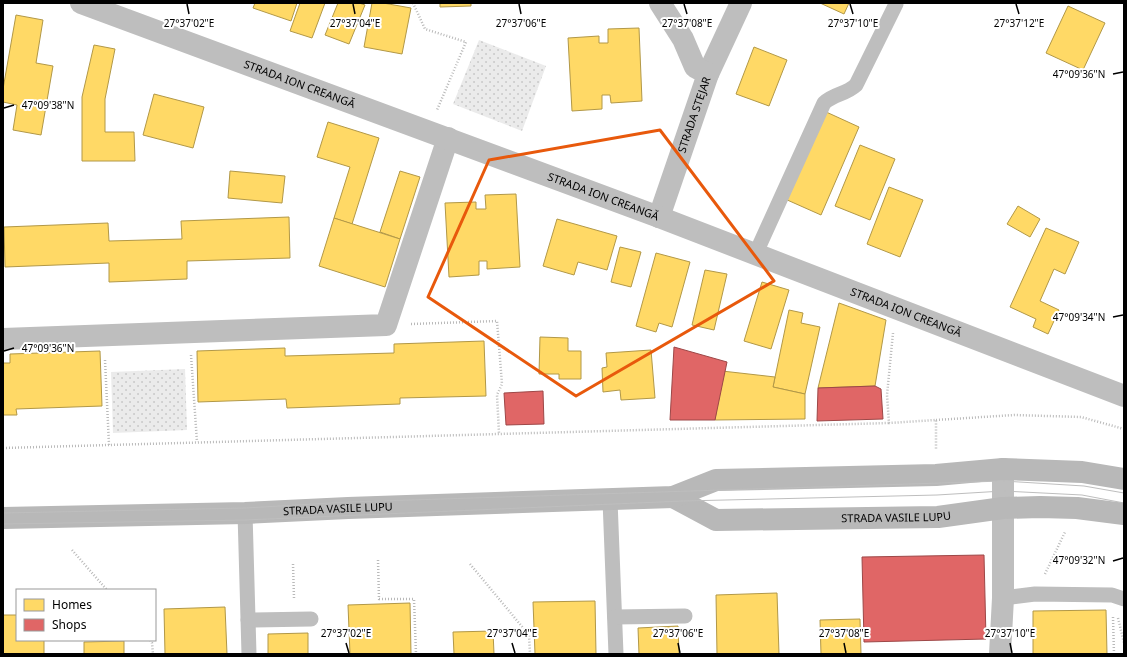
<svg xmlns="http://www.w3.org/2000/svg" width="1127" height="657" font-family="'Noto Sans',sans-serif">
	<defs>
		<pattern id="green-dots" width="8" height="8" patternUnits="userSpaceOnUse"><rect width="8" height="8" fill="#ebebeb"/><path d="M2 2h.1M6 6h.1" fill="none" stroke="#c8c8c8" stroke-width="1.8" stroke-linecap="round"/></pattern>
	</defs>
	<rect width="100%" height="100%" fill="#fff"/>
	<g fill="url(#green-dots)">
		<path d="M 479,40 L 546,66 L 522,131 L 453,104 Z"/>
		<path d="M 185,369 L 187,430 L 113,433 L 111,372 Z"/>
	</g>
	<g fill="#ffd966" stroke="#b29847">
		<path d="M 255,3 L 297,3 L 291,21 L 253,8 Z"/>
		<path d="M 300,3 L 325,3 L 312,38 L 290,31 Z"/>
		<path d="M 338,3 L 359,3 L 365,5 L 349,44 L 325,35 Z"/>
		<path d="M 372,3 L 383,3 L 411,8 L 402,54 L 364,47 Z"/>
		<path d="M 440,3 L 471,3 L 471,6 L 440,7 Z"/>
		<path d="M 820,3 L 849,3 L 844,14 Z"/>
		<path d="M 1068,6 L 1105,23 L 1083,70 L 1046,53 Z"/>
		<path d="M 16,15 L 43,20 L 36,63 L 53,66 L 41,135 L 13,130 L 17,105 L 3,102 L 3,89 Z"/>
		<path d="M 639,28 L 642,101 L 611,103 L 610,95 L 602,95 L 602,109 L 572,111 L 568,38 L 599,36 L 599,43 L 608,43 L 608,29 Z"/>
		<path d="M 94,45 L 115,49 L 105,99 L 105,132 L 134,132 L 135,161 L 82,161 L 82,97 Z"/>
		<path d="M 754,47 L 787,60 L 769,106 L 736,94 Z"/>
		<path d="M 154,94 L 204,107 L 193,148 L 143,135 Z"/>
		<path d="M 824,111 L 859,127 L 821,215 L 785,199 Z"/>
		<path d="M 328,122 L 379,138 L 352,224 L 334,218 L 350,167 L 317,157 Z"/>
		<path d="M 860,145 L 895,159 L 870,220 L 835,206 Z"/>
		<path d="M 230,171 L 285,176 L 282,203 L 228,198 Z"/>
		<path d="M 400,171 L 420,177 L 400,239 L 380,232 Z"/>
		<path d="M 889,187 L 923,200 L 900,257 L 867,244 Z"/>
		<path d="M 516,194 L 520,267 L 487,269 L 487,261 L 479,261 L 479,275 L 449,277 L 445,203 L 476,202 L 476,209 L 486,209 L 485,195 Z"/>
		<path d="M 1018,206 L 1040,219 L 1030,237 L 1007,224 Z"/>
		<path d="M 289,217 L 290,258 L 187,261 L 187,279 L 109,282 L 109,263 L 5,267 L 4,227 L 108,223 L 109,241 L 182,239 L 181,221 Z"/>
		<path d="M 334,218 L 400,239 L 385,287 L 319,266 Z"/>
		<path d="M 557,219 L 617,236 L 607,270 L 578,262 L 574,275 L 543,266 Z"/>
		<path d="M 1046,228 L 1079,242 L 1065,274 L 1054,269 L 1040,301 L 1059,310 L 1048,334 L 1033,327 L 1036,319 L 1010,307 Z"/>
		<path d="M 620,247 L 641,252 L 631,287 L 611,282 Z"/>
		<path d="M 656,253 L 690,262 L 672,327 L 659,323 L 656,332 L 636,326 Z"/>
		<path d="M 705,270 L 727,274 L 714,330 L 692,325 Z"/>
		<path d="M 762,282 L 789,290 L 771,349 L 744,341 Z"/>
		<path d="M 839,303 L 886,320 L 875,386 L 818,388 Z"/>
		<path d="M 789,310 L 803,313 L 801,323 L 820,327 L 805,394 L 773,387 Z"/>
		<path d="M 540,337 L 568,338 L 568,351 L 581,351 L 581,379 L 559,379 L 559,374 L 539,374 Z"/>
		<path d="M 484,341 L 486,396 L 400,398 L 400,404 L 287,408 L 286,399 L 198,402 L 197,351 L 285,348 L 285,356 L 394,353 L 394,344 Z"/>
		<path d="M 651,350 L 655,398 L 621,400 L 620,390 L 603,392 L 602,368 L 607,367 L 606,353 Z"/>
		<path d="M 100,351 L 102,406 L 16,409 L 17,415 L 3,415 L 3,363 L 10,363 L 10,354 Z"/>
		<path d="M 722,371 L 775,377 L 773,387 L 805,394 L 805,419 L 715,420 Z"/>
		<path d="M 777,593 L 779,654 L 717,654 L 716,595 Z"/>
		<path d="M 595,601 L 596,654 L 535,654 L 533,602 Z"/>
		<path d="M 410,603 L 411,654 L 350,654 L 348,605 Z"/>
		<path d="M 225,607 L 227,654 L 165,654 L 164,609 Z"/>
		<path d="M 1106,610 L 1107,654 L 1033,654 L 1033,611 Z"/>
		<path d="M 3,615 L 17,615 L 17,640 L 44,640 L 44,654 L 3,654 Z"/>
		<path d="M 860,619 L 861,654 L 821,654 L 820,620 Z"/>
		<path d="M 678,626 L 679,654 L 639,654 L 638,628 Z"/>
		<path d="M 493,631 L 494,654 L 454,654 L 453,632 Z"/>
		<path d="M 308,633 L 308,654 L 268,654 L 268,634 Z"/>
		<path d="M 124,641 L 124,654 L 84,654 L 84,642 Z"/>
	</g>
	<g fill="#e06666" stroke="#9d4747">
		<path d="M 674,347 L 727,362 L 715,420 L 670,420 Z"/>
		<path d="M 875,386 L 881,389 L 883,419 L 817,421 L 818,388 Z"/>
		<path d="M 543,391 L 544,424 L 506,425 L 504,393 Z"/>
		<path d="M 984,555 L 986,639 L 864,642 L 862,557 Z"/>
	</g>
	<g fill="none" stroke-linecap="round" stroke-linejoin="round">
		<g stroke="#b9b9b9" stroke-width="2.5" stroke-dasharray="1 2" stroke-linecap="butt">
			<path d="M 413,3 L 425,29 L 466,42 L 437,110"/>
			<path d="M 411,324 L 497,321 L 502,384 L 497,395 L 499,433"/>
			<path d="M 893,333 L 887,395 L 889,423 L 936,420 L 936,450"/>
			<path d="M 191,355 L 197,442"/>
			<path d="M 105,360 L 109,445"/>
			<path d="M 936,420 L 1014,415 L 1081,417 L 1124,429"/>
			<path d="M 3,448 L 889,423"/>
			<path d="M 72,550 L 107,590"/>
			<path d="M 378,560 L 379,599 L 414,599 L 416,654"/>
			<path d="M 293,564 L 294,598"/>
			<path d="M 470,564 L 529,635 L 530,654"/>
			<path d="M 1045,574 L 1065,532"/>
			<path d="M 1113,617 L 1114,654"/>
			<path d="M 1118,618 L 1124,643"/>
			<path d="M 150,640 L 152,643 L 153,654"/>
		</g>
		<g stroke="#bebebe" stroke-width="15">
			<path d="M 755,255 L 824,103 C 835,93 845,95 856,85 L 896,4"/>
			<path d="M 610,500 L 616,654"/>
			<path d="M 245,513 L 249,654"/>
			<path d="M 1003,598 L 1035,594 L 1112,595 L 1124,599"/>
			<path d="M 615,617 L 685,616"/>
			<path d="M 248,620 L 311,619"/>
		</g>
		<g stroke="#bebebe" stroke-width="22">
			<path d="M 708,74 L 741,3"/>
			<path id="s1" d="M 659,217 L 708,74 L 695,67 L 683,39 L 660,3"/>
			<path d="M 3,339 L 386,325 L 448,138"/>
			<path d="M 1000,654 L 1003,598 L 1003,469"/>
		</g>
		<path stroke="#bebebe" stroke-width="22" id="s2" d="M 81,3 L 659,217 L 1124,396"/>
		<g stroke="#b8b8b8" stroke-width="22">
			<path id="s3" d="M 673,497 L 716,520 L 938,517 L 1003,508 L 1040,507 L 1077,508 L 1124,514"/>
			<path id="s4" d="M 3,518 L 245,513 L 348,508 L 673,497 L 716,480 L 936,475 L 1003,469 L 1082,472 L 1124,479"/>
		</g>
		<g stroke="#bebebe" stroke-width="1">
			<path d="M 3,513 L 246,508 L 348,502 L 1003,481 L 1084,486 L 1124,493"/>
			<path d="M 3,524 L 245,520 L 683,501 L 937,495 L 1003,491 L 1082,495 L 1124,503"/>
		</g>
	</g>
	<path fill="none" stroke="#e8590c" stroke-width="3" stroke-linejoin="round" d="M 660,130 L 774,281 L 576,396 L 428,297 L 489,160 Z"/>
	<path fill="none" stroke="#000" stroke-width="1.5" d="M 187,4 L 189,14M 353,4 L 355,14M 519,4 L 521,14M 684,4 L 687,14M 850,4 L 853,14M 1016,4 L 1019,14M 1113,74 L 1123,72M 4,108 L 14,105M 1113,317 L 1123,315M 4,351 L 14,348M 1113,561 L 1123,558M 346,643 L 349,653M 512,643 L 515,653M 678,643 L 680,653M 844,643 L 846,653M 1010,643 L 1012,653"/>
	<g text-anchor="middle" stroke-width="4" stroke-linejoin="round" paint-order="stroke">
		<g font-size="11" fill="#000" stroke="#fff">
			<text dy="4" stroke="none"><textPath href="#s2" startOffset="233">STRADA ION CREANGĂ</textPath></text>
			<text dy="4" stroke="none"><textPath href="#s1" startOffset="108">STRADA STEJAR</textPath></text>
			<text dy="4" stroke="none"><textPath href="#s2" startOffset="557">STRADA ION CREANGĂ</textPath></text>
			<text dy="4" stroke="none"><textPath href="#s2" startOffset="881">STRADA ION CREANGĂ</textPath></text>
			<text dy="4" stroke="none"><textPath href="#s4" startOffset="335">STRADA VASILE LUPU</textPath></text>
			<text dy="4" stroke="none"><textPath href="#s3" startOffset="229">STRADA VASILE LUPU</textPath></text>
		</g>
	</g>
	<g font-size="10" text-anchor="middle" fill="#000" stroke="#fff" stroke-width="4" stroke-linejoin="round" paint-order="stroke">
		<text x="521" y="27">27°37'06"E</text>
		<text x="687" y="27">27°37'08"E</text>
		<text x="853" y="27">27°37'10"E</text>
		<text x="189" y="27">27°37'02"E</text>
		<text x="355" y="27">27°37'04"E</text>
		<text x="1019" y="27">27°37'12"E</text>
		<text x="1079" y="78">47°09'36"N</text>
		<text x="48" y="109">47°09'38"N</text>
		<text x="1079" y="321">47°09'34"N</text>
		<text x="48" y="352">47°09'36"N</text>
		<text x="1079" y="564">47°09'32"N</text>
		<text x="346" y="637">27°37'02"E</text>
		<text x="512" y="637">27°37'04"E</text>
		<text x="678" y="637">27°37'06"E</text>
		<text x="844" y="637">27°37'08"E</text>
		<text x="1010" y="637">27°37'10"E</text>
	</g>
	<rect width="1127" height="657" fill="none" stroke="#000000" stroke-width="8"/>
	<rect x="16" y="589" width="140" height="52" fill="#ffffff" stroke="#999999"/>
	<rect x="24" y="599" width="20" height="12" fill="#ffd966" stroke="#999999"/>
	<text x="52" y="609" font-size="12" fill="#000000">Homes</text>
	<rect x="24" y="619" width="20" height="12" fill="#e06666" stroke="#999999"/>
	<text x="52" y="629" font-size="12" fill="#000000">Shops</text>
</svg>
